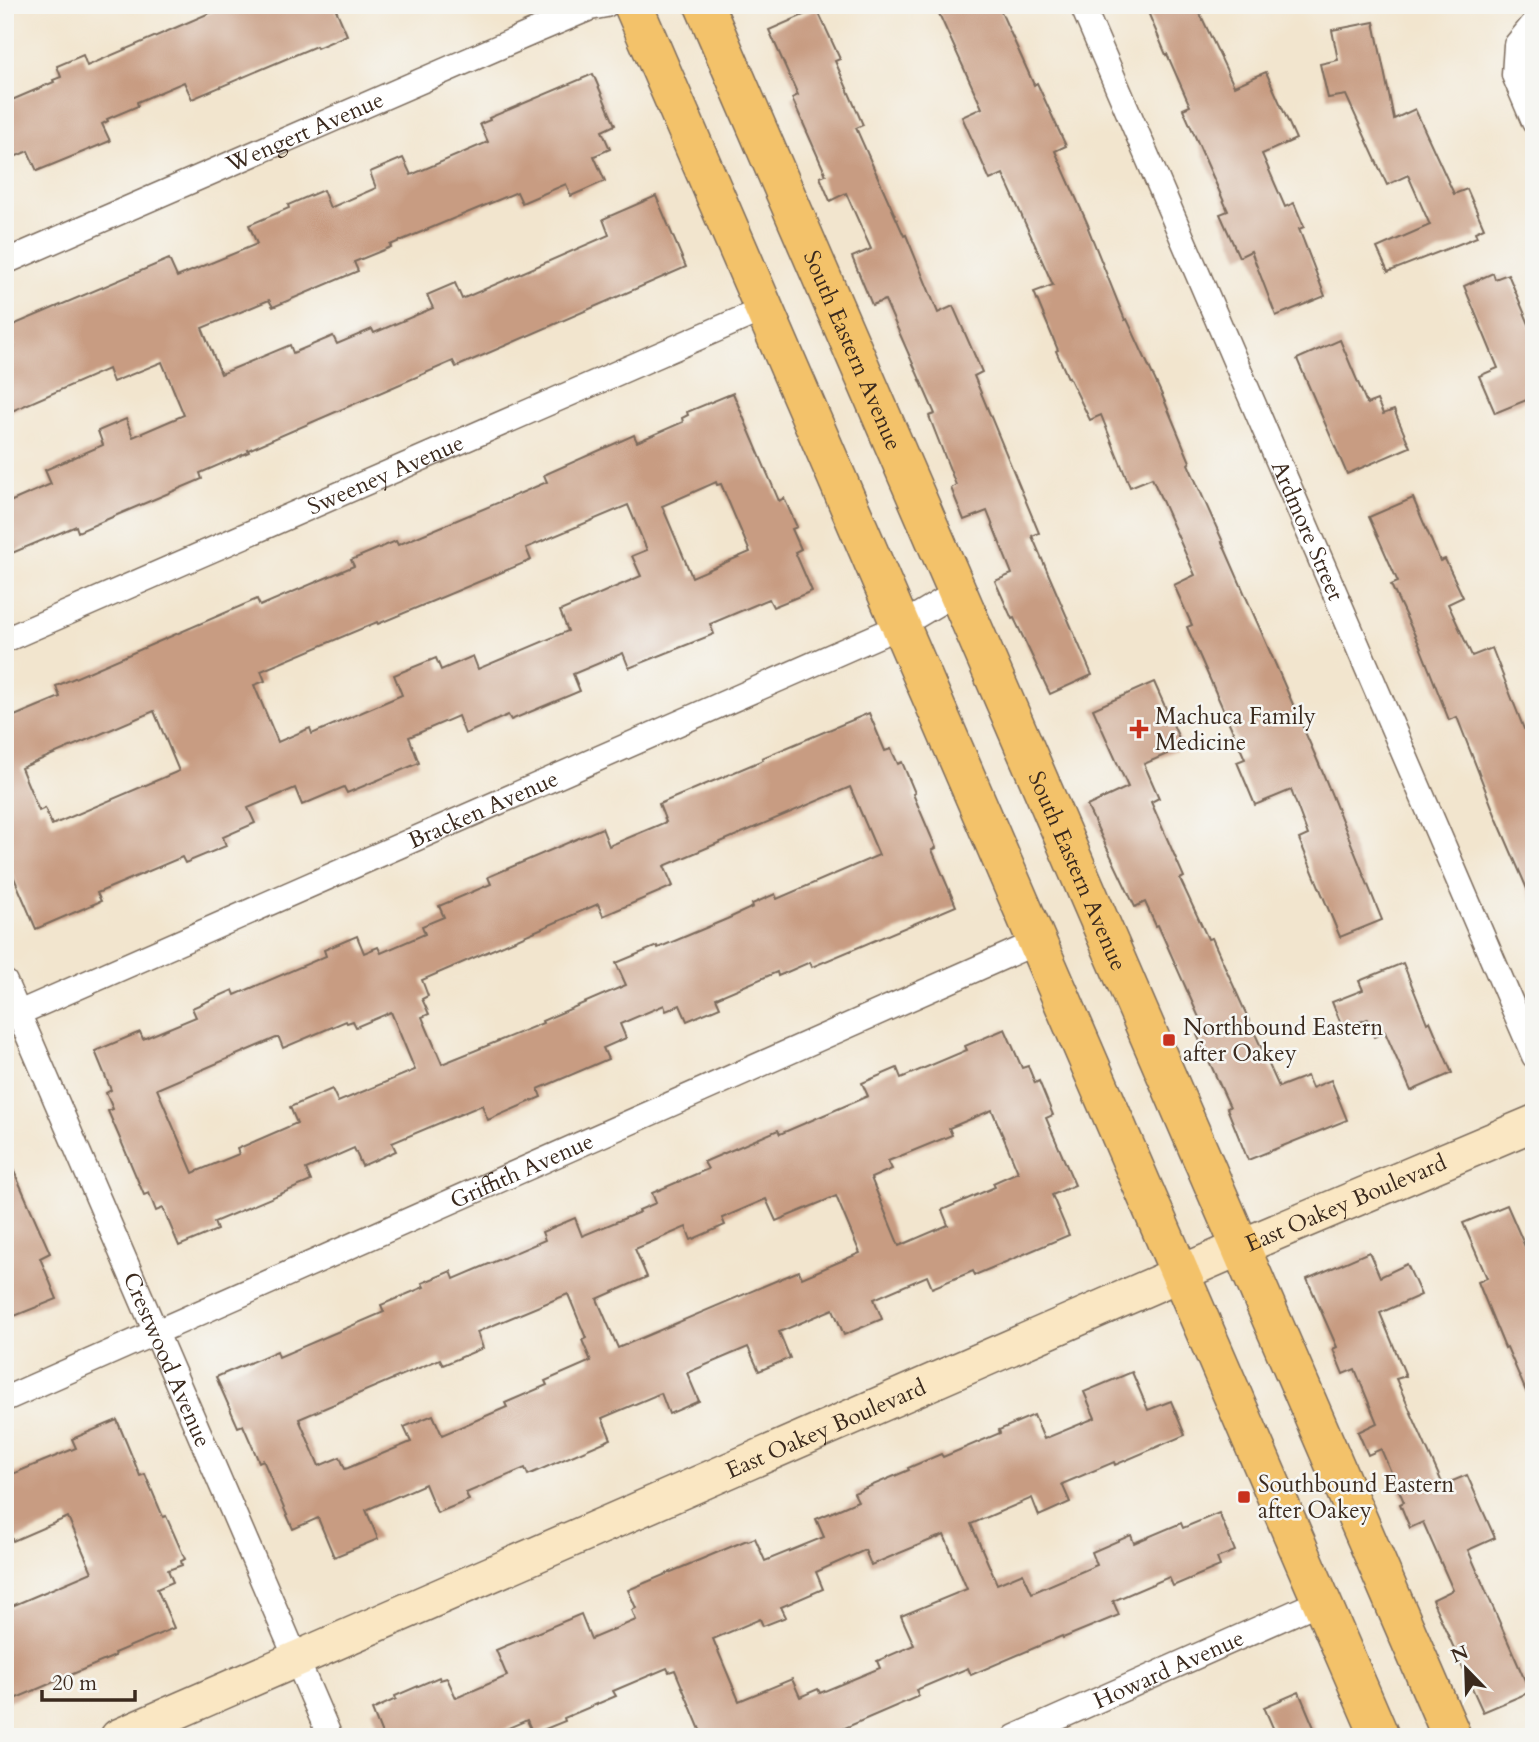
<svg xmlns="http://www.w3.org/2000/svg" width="1539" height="1742" font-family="Cardo,serif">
	<rect width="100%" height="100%" fill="#f6f6f2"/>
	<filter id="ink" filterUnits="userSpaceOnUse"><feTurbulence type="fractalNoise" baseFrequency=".0143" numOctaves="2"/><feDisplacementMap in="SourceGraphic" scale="14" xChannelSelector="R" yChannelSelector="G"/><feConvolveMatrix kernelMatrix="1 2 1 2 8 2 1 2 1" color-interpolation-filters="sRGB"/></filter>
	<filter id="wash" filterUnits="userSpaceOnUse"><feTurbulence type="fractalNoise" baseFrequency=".00686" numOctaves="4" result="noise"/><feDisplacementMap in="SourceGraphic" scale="28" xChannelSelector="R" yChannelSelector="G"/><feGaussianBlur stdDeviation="1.57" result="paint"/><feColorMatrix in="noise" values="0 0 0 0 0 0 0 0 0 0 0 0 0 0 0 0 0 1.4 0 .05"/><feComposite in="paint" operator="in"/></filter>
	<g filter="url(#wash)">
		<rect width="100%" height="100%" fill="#f2e5ce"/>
		<g id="blocks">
			<g fill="#c89c82" fill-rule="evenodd">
				<path d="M 228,5 L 334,5 L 347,35 L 317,48 L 316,46 L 192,99 L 184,82 L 137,102 L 138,106 L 107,119 L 108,121 L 102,124 L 110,141 L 37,171 L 28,151 L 5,161 L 5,103 L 54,82 L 53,80 L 61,77 L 57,66 L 83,55 L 87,66 Z"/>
				<path d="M 935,5 L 998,5 L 1034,85 L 1037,83 L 1066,146 L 1055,151 L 1089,227 L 1088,228 L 1125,320 L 1127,319 L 1162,395 L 1190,462 L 1188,464 L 1223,542 L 1222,542 L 1322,771 L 1382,920 L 1340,937 L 1299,839 L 1308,835 L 1291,790 L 1255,805 L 1237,762 L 1245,759 L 1187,627 L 1192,625 L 1174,585 L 1195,575 L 1152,478 L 1130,487 L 1101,415 L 1090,420 L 1069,377 L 1068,378 L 1056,351 L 1058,350 L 1034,292 L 1053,285 L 1003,174 L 990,180 L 962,117 L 982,108 Z"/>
				<path d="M 1145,5 L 1196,5 L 1234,86 L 1266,72 L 1296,139 L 1262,154 L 1285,207 L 1294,203 L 1304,227 L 1299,229 L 1325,296 L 1276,316 L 1251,251 L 1239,257 L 1220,214 L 1228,211 L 1183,109 L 1190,106 L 1167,54 L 1166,55 Z"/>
				<path d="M 817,9 L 840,59 L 835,61 L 863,125 L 856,128 L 904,236 L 906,235 L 938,313 L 953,306 L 982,372 L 974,376 L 1039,533 L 1032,536 L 1092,675 L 1050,694 L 1014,618 L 1012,619 L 995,581 L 1012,574 L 987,511 L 964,520 L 951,488 L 956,485 L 929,416 L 935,414 L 885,300 L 872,305 L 852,257 L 871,249 L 846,193 L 830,201 L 820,177 L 826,175 L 792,98 L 798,95 L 769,30 Z"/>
				<path d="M 1374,22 L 1394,119 L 1415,109 L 1454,194 L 1467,189 L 1484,228 L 1475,232 L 1477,237 L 1388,272 L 1377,248 L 1430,225 L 1408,175 L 1387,185 L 1346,95 L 1328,98 L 1320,64 L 1338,60 L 1332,30 Z"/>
				<path d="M 593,74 L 615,125 L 602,131 L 610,149 L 594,156 L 605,181 L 571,196 L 566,184 L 522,203 L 517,192 L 390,245 L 391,247 L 354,262 L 358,271 L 273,307 L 269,300 L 202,328 L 221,374 L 290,345 L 293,353 L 333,336 L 337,344 L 372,329 L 374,333 L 433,308 L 427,295 L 455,283 L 462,299 L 609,235 L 603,219 L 656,196 L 686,267 L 456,367 L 453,361 L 248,450 L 249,452 L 200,473 L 202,479 L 117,515 L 78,532 L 76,526 L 5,556 L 5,504 L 51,484 L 45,470 L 103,445 L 98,431 L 126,419 L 133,437 L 184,415 L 162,362 L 113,382 L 108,369 L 5,414 L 5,350 L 14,346 L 6,328 L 169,259 L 177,277 L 257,244 L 249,225 L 289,208 L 288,205 L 323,190 L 330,208 L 376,188 L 370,172 L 403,158 L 411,175 L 488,142 L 480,124 L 490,120 L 489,118 Z"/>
				<path d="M 1493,273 L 1495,279 L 1508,274 L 1534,336 L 1534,397 L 1495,413 L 1479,376 L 1498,368 L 1464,286 Z"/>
				<path d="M 1340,340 L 1367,404 L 1377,400 L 1383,414 L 1394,410 L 1410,447 L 1347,474 L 1297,359 Z"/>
				<path d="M 733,393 L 779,501 L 784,498 L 797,527 L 792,529 L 801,549 L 795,552 L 812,591 L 773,607 L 769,599 L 710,624 L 714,634 L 629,668 L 623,653 L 573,674 L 580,691 L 511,720 L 508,715 L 465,734 L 458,716 L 409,737 L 419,763 L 347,793 L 344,787 L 302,805 L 295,788 L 248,808 L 255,823 L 223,837 L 226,846 L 185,863 L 182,857 L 97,893 L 101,901 L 36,929 L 5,857 L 5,720 L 60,697 L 56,686 L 257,599 L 260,606 L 354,566 L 351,560 L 396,541 L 398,545 L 547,482 L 544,475 L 634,435 L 637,442 L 683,422 L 682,418 L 688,415 L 687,412 ZM 716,482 L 717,485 L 721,484 L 750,552 L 692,577 L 662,506 ZM 628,505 L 647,550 L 632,556 L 641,576 L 560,611 L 568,631 L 478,669 L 473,656 L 441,670 L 436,658 L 394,675 L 402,695 L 312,734 L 310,728 L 278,742 L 254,685 L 265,681 L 261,671 L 377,622 L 378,624 L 531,560 L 526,548 ZM 154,711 L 179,771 L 52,825 L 45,808 L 39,811 L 21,768 Z"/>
				<path d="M 1413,498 L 1440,561 L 1445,559 L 1463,597 L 1448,604 L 1472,656 L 1492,648 L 1524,729 L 1534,725 L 1534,905 L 1496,817 L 1457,717 L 1449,720 L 1419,644 L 1391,585 L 1398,582 L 1369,517 Z"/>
				<path d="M 1154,682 L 1183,747 L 1144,764 L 1159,798 L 1151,802 L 1184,877 L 1180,879 L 1208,939 L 1212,938 L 1279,1087 L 1307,1076 L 1312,1088 L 1331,1080 L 1347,1120 L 1248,1160 L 1227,1108 L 1230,1107 L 1197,1035 L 1205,1031 L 1158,925 L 1156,926 L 1145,902 L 1135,907 L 1087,806 L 1128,787 L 1093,709 Z"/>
				<path d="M 869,713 L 885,751 L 891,749 L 898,764 L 902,762 L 915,793 L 913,794 L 936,848 L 932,850 L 956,906 L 812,967 L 810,962 L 778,976 L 777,972 L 716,998 L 720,1007 L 687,1021 L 680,1005 L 666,1011 L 664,1005 L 620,1024 L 626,1038 L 603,1048 L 608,1059 L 538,1089 L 541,1097 L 488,1120 L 482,1105 L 392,1143 L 396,1151 L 362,1166 L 354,1148 L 306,1169 L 311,1181 L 214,1222 L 217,1230 L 179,1246 L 163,1208 L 156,1211 L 149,1193 L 144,1195 L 121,1141 L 108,1111 L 113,1109 L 106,1093 L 111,1090 L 95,1051 L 140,1032 L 143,1039 L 196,1017 L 192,1008 L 233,990 L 235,995 L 326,956 L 324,950 L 357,936 L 364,953 L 378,947 L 381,953 L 425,934 L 422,926 L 444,917 L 439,906 L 491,884 L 488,877 L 602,828 L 609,846 L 666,822 L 659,804 L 763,760 L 762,758 ZM 850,787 L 879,855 L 777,899 L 775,894 L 752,904 L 753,907 L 727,919 L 658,948 L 657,946 L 616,963 L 626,985 L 542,1021 L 543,1023 L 442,1064 L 422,1017 L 429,1014 L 422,999 L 428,996 L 422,980 L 598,904 L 603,916 L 673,886 L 664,866 ZM 391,1012 L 415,1070 L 338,1102 L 332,1089 L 290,1107 L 297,1123 L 237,1149 L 239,1154 L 193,1173 L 157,1089 L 276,1038 L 279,1038 L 283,1048 L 346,1021 L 347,1023 L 353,1021 L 356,1027 Z"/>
				<path d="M 1403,963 L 1427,1023 L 1430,1021 L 1452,1073 L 1411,1091 L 1385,1032 L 1374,1037 L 1367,1019 L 1343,1029 L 1332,1002 L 1363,990 L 1359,981 Z"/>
				<path d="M 1005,1029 L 1022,1068 L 1028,1066 L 1035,1083 L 1039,1081 L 1053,1115 L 1046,1118 L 1075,1185 L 1052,1195 L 1069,1235 L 975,1275 L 973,1271 L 932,1288 L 927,1276 L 874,1299 L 882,1319 L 844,1335 L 833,1309 L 779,1332 L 790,1358 L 759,1371 L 748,1347 L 687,1373 L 699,1401 L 669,1414 L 661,1393 L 602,1418 L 611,1439 L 528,1475 L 525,1468 L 466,1493 L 469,1500 L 437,1513 L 425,1484 L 366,1510 L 378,1539 L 334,1557 L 318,1518 L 293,1529 L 263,1460 L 259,1462 L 243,1425 L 238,1427 L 216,1377 L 277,1351 L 279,1357 L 384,1312 L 381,1305 L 424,1287 L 422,1283 L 451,1271 L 454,1279 L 545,1240 L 542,1232 L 575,1218 L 582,1236 L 640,1212 L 639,1210 L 656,1203 L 652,1193 L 708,1169 L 704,1162 L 778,1130 L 780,1134 L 868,1096 L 862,1083 L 897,1068 L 901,1078 L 967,1050 L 965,1046 ZM 992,1110 L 1018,1172 L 993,1183 L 995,1187 L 942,1210 L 948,1225 L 899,1246 L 871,1178 L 892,1169 L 888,1161 L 952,1135 L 949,1128 ZM 836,1196 L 860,1253 L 802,1278 L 799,1271 L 618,1348 L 597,1299 L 647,1277 L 635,1249 L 686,1227 L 691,1240 L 725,1225 L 722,1218 L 766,1199 L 776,1221 ZM 568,1294 L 586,1338 L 582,1340 L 591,1361 L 545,1381 L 547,1385 L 505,1403 L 507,1407 L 442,1435 L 433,1415 L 404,1427 L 411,1442 L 348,1468 L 345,1469 L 340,1457 L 319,1466 L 299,1419 L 440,1359 L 443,1365 L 483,1348 L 477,1332 Z"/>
				<path d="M 5,1151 L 50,1253 L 40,1258 L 57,1299 L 12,1317 L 5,1301 Z"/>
				<path d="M 1507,1205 L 1534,1267 L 1534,1410 L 1507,1347 L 1505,1348 L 1478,1282 L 1487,1278 L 1463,1223 Z"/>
				<path d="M 1369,1252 L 1380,1277 L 1407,1264 L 1421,1295 L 1380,1313 L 1406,1376 L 1396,1379 L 1443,1485 L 1467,1475 L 1495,1538 L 1468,1550 L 1530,1692 L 1483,1712 L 1432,1600 L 1453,1590 L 1423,1522 L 1410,1528 L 1400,1504 L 1404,1502 L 1381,1449 L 1368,1455 L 1358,1432 L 1377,1423 L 1355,1369 L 1343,1374 L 1333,1349 L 1337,1347 L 1307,1279 Z"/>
				<path d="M 1132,1372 L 1148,1410 L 1171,1401 L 1185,1435 L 1115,1465 L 1114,1462 L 1062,1484 L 1070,1502 L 1039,1516 L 1032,1498 L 971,1524 L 997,1584 L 1023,1573 L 1032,1593 L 1097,1565 L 1092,1552 L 1131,1535 L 1134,1543 L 1181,1523 L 1183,1528 L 1219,1513 L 1235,1551 L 1217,1558 L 1220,1566 L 1173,1586 L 1169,1577 L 1113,1601 L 1119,1615 L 1063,1638 L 1062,1636 L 971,1675 L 968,1668 L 916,1690 L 919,1696 L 824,1737 L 703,1737 L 675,1670 L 669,1672 L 667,1668 L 613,1691 L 616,1696 L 564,1718 L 565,1721 L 533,1734 L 527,1720 L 487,1737 L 383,1737 L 372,1710 L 396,1699 L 395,1696 L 439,1677 L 440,1680 L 447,1678 L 456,1698 L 507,1676 L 496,1650 L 581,1614 L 591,1639 L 636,1620 L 632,1610 L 636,1608 L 628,1590 L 747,1540 L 748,1541 L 755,1538 L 765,1561 L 824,1537 L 816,1519 L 858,1501 L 854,1493 L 909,1470 L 908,1468 L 941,1454 L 943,1457 L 1000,1433 L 999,1430 L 1034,1415 L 1044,1439 L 1095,1418 L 1084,1392 ZM 944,1535 L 967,1589 L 901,1616 L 914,1645 L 877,1661 L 880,1668 L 820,1693 L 818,1689 L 800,1697 L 792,1679 L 739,1701 L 713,1639 L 760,1619 L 763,1626 L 786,1617 L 781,1607 L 823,1589 L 816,1572 L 865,1550 L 871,1565 L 938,1537 L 938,1538 Z"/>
				<path d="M 117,1420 L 140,1476 L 145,1474 L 163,1517 L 166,1516 L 185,1559 L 181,1561 L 182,1565 L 168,1570 L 173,1582 L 157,1589 L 174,1628 L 114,1653 L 115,1656 L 5,1703 L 5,1609 L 92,1572 L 68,1517 L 13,1541 L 5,1524 L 5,1477 L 76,1448 L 72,1439 Z"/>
				<path d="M 1299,1692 L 1318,1737 L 1277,1737 L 1264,1707 Z"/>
			</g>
		</g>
	</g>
	<g filter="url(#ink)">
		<use href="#blocks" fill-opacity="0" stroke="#7b6b5c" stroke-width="2"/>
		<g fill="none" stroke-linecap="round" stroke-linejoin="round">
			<g stroke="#7b6b5c" stroke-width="27">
				<g id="street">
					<path id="s1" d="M 1082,5 L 1534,1056"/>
					<path d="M 1534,23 L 1516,45 L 1514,75 L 1534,122"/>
					<path id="s2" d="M 5,262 L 531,33 L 590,8 L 606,5"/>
					<path id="s3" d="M 5,640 L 764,309"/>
					<path id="s4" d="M 5,982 L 330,1737"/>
					<path id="s5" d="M 5,1019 L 900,626 L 957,592"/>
					<path id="s6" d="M 5,1399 L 1037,942"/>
					<path id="s7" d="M 1015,1737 L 1321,1601"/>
				</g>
			</g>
			<g stroke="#7b6b5c" stroke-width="38">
				<g id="secondary">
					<path id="s8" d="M 118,1737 L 1241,1247 L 1534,1123"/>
				</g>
			</g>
			<g stroke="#7b6b5c" stroke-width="41">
				<g id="primary">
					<path d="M 633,5 L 1380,1737"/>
					<path id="s9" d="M 704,5 L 1452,1737"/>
				</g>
			</g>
			<use href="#street" stroke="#fff" stroke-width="24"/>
			<use href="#secondary" stroke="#fae7c3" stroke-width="35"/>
			<use href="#primary" stroke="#f3c26a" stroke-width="38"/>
		</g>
	</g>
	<g fill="#c8321e" stroke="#f6f6f2" stroke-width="2.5">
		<path d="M1135.5 718.5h7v7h7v7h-7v7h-7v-7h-7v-7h7z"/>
		<rect x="1162" y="1033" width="14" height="14" rx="3.5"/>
		<rect x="1237" y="1490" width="14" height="14" rx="3.5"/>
	</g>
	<g text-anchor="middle" stroke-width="5" stroke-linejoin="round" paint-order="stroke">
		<g font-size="23" fill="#3b2a1e" stroke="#f6f6f2">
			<text dy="8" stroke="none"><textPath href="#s2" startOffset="327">Wengert Avenue</textPath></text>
			<text dy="8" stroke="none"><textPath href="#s9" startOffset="376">South Eastern Avenue</textPath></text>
			<text dy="8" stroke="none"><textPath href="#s3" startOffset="415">Sweeney Avenue</textPath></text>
			<text dy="8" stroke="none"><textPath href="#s1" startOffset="572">Ardmore Street</textPath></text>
			<text dy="8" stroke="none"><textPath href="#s5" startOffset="522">Bracken Avenue</textPath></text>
			<text dy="8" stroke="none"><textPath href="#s9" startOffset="943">South Eastern Avenue</textPath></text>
			<text dy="8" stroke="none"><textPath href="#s6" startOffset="565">Griffith Avenue</textPath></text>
			<text dy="8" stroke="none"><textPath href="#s8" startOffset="1339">East Oakey Boulevard</textPath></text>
			<text dy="8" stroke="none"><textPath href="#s4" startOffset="411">Crestwood Avenue</textPath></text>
			<text dy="8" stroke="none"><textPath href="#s8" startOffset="772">East Oakey Boulevard</textPath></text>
			<text dy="8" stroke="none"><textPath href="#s7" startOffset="168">Howard Avenue</textPath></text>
		</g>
		<g font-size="23" fill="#3b2a1e" stroke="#f6f6f2" text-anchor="start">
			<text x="1155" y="724">Machuca Family<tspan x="1155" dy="26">Medicine</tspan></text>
			<text x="1183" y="1035">Northbound Eastern<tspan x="1183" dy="26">after Oakey</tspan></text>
			<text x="1258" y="1492">Southbound Eastern<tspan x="1258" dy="26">after Oakey</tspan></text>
		</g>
	</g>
	<rect width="1539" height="1742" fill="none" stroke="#f6f6f2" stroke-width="28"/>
	<g transform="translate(1466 1669) rotate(337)" stroke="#f6f6f2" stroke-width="5" paint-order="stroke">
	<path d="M0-5L12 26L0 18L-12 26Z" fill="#3b2a1e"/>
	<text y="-10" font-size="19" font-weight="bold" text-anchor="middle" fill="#3b2a1e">N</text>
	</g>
	<path d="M42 1690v10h93v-10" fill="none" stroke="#3b2a1e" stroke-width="3.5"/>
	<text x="52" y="1690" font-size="21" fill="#3b2a1e" stroke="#f6f6f2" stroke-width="5" paint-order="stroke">20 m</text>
</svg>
